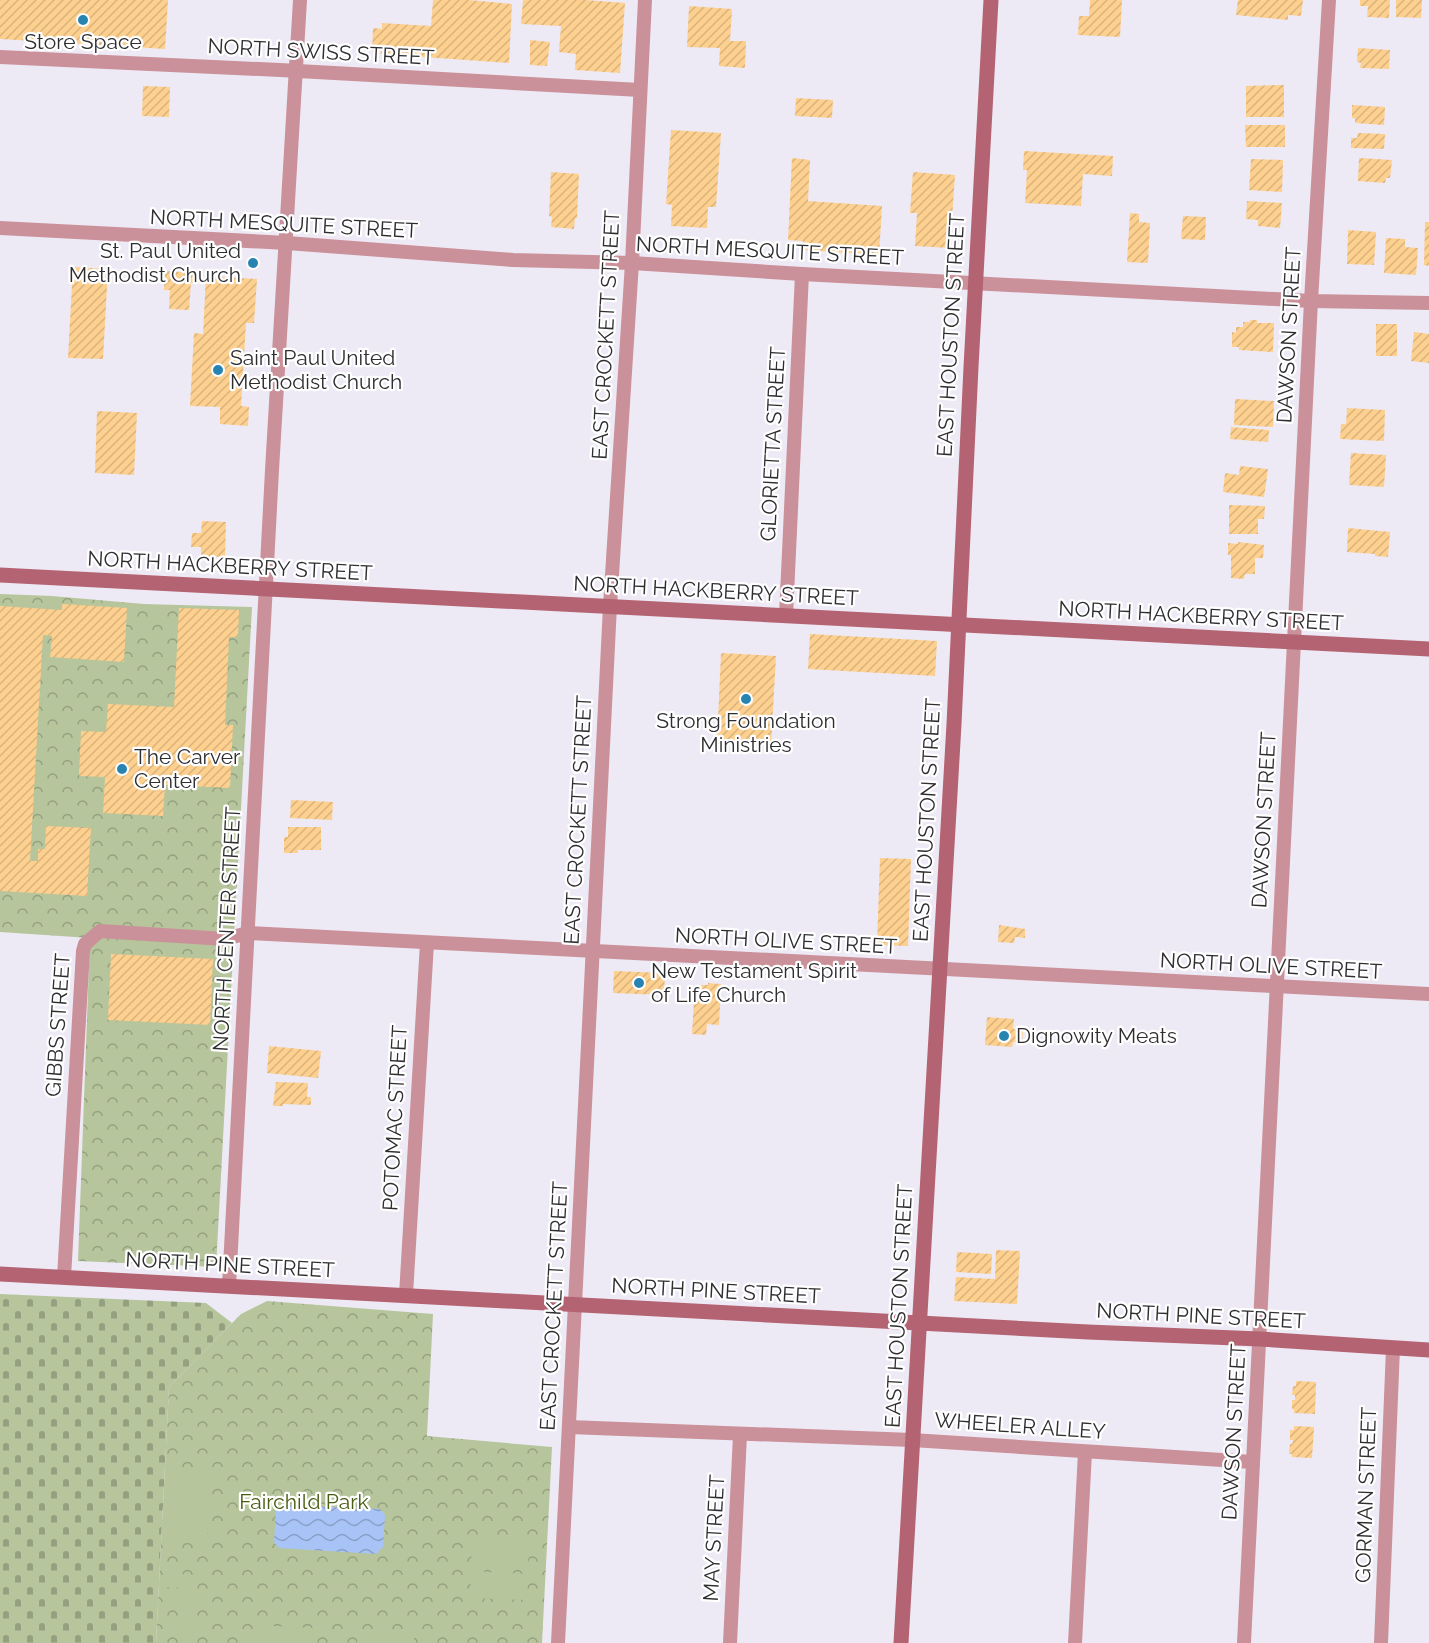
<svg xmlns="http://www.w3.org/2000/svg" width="1429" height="1643" font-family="Raleway,sans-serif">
	<defs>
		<pattern id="cemetery-stones" width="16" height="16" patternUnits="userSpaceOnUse" patternTransform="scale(1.5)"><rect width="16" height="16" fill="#b6c59b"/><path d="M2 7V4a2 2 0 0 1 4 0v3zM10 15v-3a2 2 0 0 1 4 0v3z" fill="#94a07f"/></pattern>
		<pattern id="park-crowns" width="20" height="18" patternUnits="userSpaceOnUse" patternTransform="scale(1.5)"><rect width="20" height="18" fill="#b6c59b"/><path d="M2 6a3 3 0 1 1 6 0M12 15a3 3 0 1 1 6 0" fill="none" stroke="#94a07f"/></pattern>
		<pattern id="water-waves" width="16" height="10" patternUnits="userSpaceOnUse" patternTransform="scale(1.5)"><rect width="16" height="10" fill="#a8c4f6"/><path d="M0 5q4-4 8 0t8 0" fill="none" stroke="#89a0c8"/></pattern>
		<pattern id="building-hatch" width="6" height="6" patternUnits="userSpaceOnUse" patternTransform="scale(1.5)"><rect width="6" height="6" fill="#fdd08f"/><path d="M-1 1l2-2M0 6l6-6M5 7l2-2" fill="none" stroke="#d9b37c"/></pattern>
	</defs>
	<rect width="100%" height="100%" fill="#eeeaf5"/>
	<path fill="url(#cemetery-stones)" d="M 0,1294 L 206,1303 L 232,1323 L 169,1387 L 156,1643 L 0,1643 Z"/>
	<g fill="url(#park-crowns)">
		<path d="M 0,594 L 52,596 L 144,604 L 252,607 L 216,1267 L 78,1261 L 90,938 L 0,932 Z"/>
		<path d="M 267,1301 L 433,1314 L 427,1436 L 552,1447 L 542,1643 L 156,1643 L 169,1387 L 241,1314 Z"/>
	</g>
	<g fill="#b6c59b">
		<path d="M 167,1466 L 211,1469 L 207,1544 L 163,1542 Z"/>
		<path d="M 473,1537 L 529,1539 L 528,1566 L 471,1563 Z"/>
		<path d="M 471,1571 L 528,1574 L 527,1600 L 470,1598 Z"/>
		<path d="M 166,1573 L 198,1575 L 197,1589 L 165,1587 Z"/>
		<path d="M 165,1595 L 197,1597 L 196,1611 L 164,1609 Z"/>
		<path d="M 163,1617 L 196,1619 L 195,1633 L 163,1631 Z"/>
		<path d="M 256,1625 L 313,1628 L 312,1643 L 255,1643 Z"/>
		<path d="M 358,1633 L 414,1636 L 414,1643 L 357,1643 Z"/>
	</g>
	<path fill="url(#water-waves)" d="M 281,1505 L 380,1509 L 385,1515 L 383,1547 L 376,1554 L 279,1548 L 274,1542 L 276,1510 Z"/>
	<g fill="url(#building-hatch)">
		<path d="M 0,0 L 168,0 L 165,49 L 0,39 Z"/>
		<path d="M 433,0 L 469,0 L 512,4 L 509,63 L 380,54 L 381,51 L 372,51 L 373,28 L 382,29 L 382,23 L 431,26 Z"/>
		<path d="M 523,0 L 585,0 L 625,3 L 620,73 L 575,70 L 576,54 L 559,52 L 561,26 L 521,24 Z"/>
		<path d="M 1090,0 L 1122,0 L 1120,37 L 1078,35 L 1079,16 L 1089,16 Z"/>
		<path d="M 1238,0 L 1303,0 L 1301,16 L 1288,15 L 1288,20 L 1236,15 Z"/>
		<path d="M 1360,0 L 1390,0 L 1389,18 L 1367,17 L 1368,6 L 1360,6 Z"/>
		<path d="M 1396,0 L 1422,0 L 1421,18 L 1396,17 Z"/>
		<path d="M 689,6 L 732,9 L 730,41 L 746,41 L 745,68 L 719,66 L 720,48 L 687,47 Z"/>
		<path d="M 530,40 L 550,42 L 547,66 L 530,65 Z"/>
		<path d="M 1358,48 L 1390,50 L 1389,69 L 1360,68 L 1361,63 L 1357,62 Z"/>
		<path d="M 1284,85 L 1284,117 L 1246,117 L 1246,86 Z"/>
		<path d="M 143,86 L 170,87 L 169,117 L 142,116 Z"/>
		<path d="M 796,98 L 833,100 L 832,118 L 795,116 Z"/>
		<path d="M 1352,105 L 1385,107 L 1384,125 L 1355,123 L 1355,118 L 1352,118 Z"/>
		<path d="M 1245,125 L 1285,125 L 1285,147 L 1246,147 Z"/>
		<path d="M 671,130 L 721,133 L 716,207 L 708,207 L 707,228 L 671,226 L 672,205 L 666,204 Z"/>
		<path d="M 1358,133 L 1385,134 L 1384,149 L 1351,148 L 1351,138 L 1357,138 Z"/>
		<path d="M 1024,151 L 1113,156 L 1112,176 L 1083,174 L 1081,206 L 1025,203 L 1027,170 L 1023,170 Z"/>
		<path d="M 792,158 L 810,160 L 808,201 L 882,206 L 879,255 L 803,250 L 803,241 L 788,240 Z"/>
		<path d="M 1359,158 L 1392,160 L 1390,178 L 1386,178 L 1385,183 L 1358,181 Z"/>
		<path d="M 1251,159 L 1283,160 L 1282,192 L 1249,190 Z"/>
		<path d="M 551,172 L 579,174 L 577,218 L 575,218 L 574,229 L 551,227 L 552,217 L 549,216 Z"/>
		<path d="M 913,172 L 955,175 L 950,248 L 915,246 L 917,213 L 910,213 Z"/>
		<path d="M 1247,201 L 1282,203 L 1280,228 L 1258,226 L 1258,220 L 1246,219 Z"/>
		<path d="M 1130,213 L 1139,214 L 1139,222 L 1150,223 L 1148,263 L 1127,262 Z"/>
		<path d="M 1183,216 L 1206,217 L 1205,240 L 1181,239 Z"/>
		<path d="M 1425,222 L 1429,222 L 1429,266 L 1424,265 Z"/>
		<path d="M 1348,230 L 1376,232 L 1374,265 L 1347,264 Z"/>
		<path d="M 1386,238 L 1405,239 L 1405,247 L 1418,248 L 1416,275 L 1384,273 Z"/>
		<path d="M 73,267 L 108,269 L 103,359 L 68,358 Z"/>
		<path d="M 165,271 L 197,273 L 196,283 L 191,283 L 189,310 L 169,309 L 170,290 L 164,290 Z"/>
		<path d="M 206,276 L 257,279 L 254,323 L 246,323 L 241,406 L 249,407 L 248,426 L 220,424 L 220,407 L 190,406 L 194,333 L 203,334 Z"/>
		<path d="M 1250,320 L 1257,320 L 1257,323 L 1274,323 L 1273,352 L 1239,350 L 1239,347 L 1232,347 L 1232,332 L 1236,333 L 1236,327 L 1243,327 L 1243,322 L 1250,322 Z"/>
		<rect x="1376" y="324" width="21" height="32"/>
		<path d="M 1414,332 L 1429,334 L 1429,363 L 1411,361 Z"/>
		<path d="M 1235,399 L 1274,401 L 1273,427 L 1234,425 Z"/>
		<path d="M 1347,408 L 1385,410 L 1384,441 L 1340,439 L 1341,424 L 1346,424 Z"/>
		<path d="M 97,411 L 137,413 L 134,475 L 95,473 Z"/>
		<path d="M 1231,427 L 1269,430 L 1268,442 L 1230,439 Z"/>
		<path d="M 1351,453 L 1386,455 L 1384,487 L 1349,485 Z"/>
		<path d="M 1240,466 L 1268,469 L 1264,497 L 1223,492 L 1225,473 L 1239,475 Z"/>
		<path d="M 1229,505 L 1265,506 L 1264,519 L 1258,519 L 1258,534 L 1229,534 Z"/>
		<path d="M 202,521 L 226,522 L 225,557 L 201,556 L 201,547 L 191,547 L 192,533 L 201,533 Z"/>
		<path d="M 1348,528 L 1390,532 L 1388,557 L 1375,556 L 1375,554 L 1347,552 Z"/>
		<path d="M 1238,542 L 1264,545 L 1263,558 L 1255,558 L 1255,574 L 1245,574 L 1244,579 L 1231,578 L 1231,555 L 1228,555 L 1228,543 L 1238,544 Z"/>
		<path d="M 62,604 L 127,608 L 124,662 L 50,657 L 52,636 L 43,635 L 30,861 L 38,861 L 38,849 L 45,849 L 46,826 L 91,828 L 87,896 L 0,891 L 0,606 L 62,610 Z"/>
		<path d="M 179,608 L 239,610 L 238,637 L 229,637 L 225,725 L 233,725 L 230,788 L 165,785 L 163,816 L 103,813 L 105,777 L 79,776 L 81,731 L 106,732 L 108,704 L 174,707 Z"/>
		<path d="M 810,634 L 937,641 L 935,676 L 808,669 Z"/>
		<path d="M 721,653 L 776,656 L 771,745 L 717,742 Z"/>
		<path d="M 291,800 L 333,802 L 332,820 L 290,818 Z"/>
		<path d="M 288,827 L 321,827 L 321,850 L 298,850 L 298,853 L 284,853 L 284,837 L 288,837 Z"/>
		<path d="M 880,858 L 911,859 L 908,946 L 877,945 Z"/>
		<path d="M 999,925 L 1025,929 L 1025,938 L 1015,937 L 1014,943 L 998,942 Z"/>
		<path d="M 111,954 L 213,959 L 210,1025 L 108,1020 Z"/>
		<path d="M 614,971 L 665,973 L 664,995 L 613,993 Z"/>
		<path d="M 708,983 L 721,984 L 719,1025 L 707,1024 L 706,1035 L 692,1034 L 695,985 L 708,985 Z"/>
		<path d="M 987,1017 L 1014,1019 L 1013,1029 L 1023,1030 L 1022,1043 L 1013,1042 L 1012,1047 L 985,1045 Z"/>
		<path d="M 269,1046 L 321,1051 L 318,1078 L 267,1073 Z"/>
		<path d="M 276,1082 L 308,1083 L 307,1097 L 311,1097 L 311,1105 L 283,1104 L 283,1106 L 273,1106 Z"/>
		<path d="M 996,1250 L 1020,1251 L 1017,1304 L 954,1301 L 956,1277 L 995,1279 Z"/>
		<path d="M 957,1252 L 992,1254 L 991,1274 L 956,1272 Z"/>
		<path d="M 1296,1381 L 1316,1382 L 1315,1414 L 1294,1413 L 1294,1409 L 1292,1409 L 1292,1400 L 1295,1400 L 1295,1395 L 1292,1395 L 1293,1386 L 1296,1386 Z"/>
		<path d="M 1294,1426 L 1314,1427 L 1312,1458 L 1292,1457 L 1292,1454 L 1289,1454 L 1290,1444 L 1292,1444 L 1293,1440 L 1290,1440 L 1290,1430 L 1294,1430 Z"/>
	</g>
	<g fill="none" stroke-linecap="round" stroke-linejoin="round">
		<g stroke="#ca919a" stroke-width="14">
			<path d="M 0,57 L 280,70 L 640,90"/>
			<path d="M 0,228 L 287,243 L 513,260 L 632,263 L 802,274 L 1311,301 L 1429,303"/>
			<path d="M 786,616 L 802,274"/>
			<path d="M 64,1277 L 83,951 L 85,944 L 100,931 L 225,939 L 248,933 L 1429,994"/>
			<path d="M 229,1286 L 272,470 L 300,0"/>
			<path d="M 406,1295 L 427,943"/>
			<path d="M 569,1427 L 912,1440 L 1253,1462"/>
			<path d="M 558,1643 L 610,606 L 632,263 L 645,0"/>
			<path d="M 730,1643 L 740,1435"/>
			<path d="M 1075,1643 L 1085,1452"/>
			<path d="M 1244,1643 L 1311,301 L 1329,0"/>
			<path d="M 1381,1643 L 1393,1348"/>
		</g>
		<g stroke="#b46372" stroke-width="15">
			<path d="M 0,575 L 1429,649"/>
			<path d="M 0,1274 L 1088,1332 L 1260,1339 L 1429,1350"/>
			<path d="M 901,1643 L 954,724 L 971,367 L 991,0"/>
		</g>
	</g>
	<g fill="#2784b1" stroke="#fff" stroke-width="2">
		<circle cx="83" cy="20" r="6"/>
		<circle cx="253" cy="263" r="6"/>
		<circle cx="218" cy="370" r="6"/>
		<circle cx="746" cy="699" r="6"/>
		<circle cx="122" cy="769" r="6"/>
		<circle cx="639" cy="983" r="6"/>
		<circle cx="1004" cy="1036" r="6"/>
	</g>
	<g text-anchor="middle" stroke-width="4.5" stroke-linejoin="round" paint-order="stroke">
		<g font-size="21" fill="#2e2d30" stroke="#fff" text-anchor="start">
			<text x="83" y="49" text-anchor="middle">Store Space</text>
			<text x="241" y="258" text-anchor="end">St. Paul United<tspan x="241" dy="24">Methodist Church</tspan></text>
			<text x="230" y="365">Saint Paul United<tspan x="230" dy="24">Methodist Church</tspan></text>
			<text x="746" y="728" text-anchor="middle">Strong Foundation<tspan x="746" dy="24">Ministries</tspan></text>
			<text x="134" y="764">The Carver<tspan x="134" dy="24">Center</tspan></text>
			<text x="651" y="978">New Testament Spirit<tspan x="651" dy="24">of Life Church</tspan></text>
			<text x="1016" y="1043">Dignowity Meats</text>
		</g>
		<g font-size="21" fill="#2e2d30" stroke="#fff">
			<text transform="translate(321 52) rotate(3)" y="7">NORTH SWISS STREET</text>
			<text transform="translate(284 224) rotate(3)" y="7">NORTH MESQUITE STREET</text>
			<text transform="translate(770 251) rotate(3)" y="7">NORTH MESQUITE STREET</text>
			<text transform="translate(606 335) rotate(-87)" y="7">EAST CROCKETT STREET</text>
			<text transform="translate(951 335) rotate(-87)" y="7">EAST HOUSTON STREET</text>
			<text transform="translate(1289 335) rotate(-87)" y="7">DAWSON STREET</text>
			<text transform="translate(773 444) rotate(-87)" y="7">GLORIETTA STREET</text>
			<text transform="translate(230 566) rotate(3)" y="7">NORTH HACKBERRY STREET</text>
			<text transform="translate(716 591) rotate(3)" y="7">NORTH HACKBERRY STREET</text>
			<text transform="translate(1201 616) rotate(3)" y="7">NORTH HACKBERRY STREET</text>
			<text transform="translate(578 820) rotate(-87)" y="7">EAST CROCKETT STREET</text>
			<text transform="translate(927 820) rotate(-87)" y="7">EAST HOUSTON STREET</text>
			<text transform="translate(1264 820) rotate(-87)" y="7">DAWSON STREET</text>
			<text transform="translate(227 929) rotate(-87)" y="7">NORTH CENTER STREET</text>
			<text transform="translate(786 941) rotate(3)" y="7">NORTH OLIVE STREET</text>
			<text transform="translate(1271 966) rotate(3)" y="7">NORTH OLIVE STREET</text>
			<text transform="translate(58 1025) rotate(-86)" y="7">GIBBS STREET</text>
			<text transform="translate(395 1118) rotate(-87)" y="7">POTOMAC STREET</text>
			<text transform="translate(230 1265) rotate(3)" y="7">NORTH PINE STREET</text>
			<text transform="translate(716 1291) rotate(3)" y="7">NORTH PINE STREET</text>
			<text transform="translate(554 1306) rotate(-87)" y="7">EAST CROCKETT STREET</text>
			<text transform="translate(899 1306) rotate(-87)" y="7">EAST HOUSTON STREET</text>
			<text transform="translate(1201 1316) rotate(3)" y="7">NORTH PINE STREET</text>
			<text transform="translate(1020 1426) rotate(4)" y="7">WHEELER ALLEY</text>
			<text transform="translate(1234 1432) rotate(-87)" y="7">DAWSON STREET</text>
			<text transform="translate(1366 1495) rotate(-88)" y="7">GORMAN STREET</text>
			<text transform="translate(714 1538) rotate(-87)" y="7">MAY STREET</text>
		</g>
		<g font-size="21" fill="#495d13" stroke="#fff">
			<text x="304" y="1509">Fairchild Park</text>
		</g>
	</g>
</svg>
